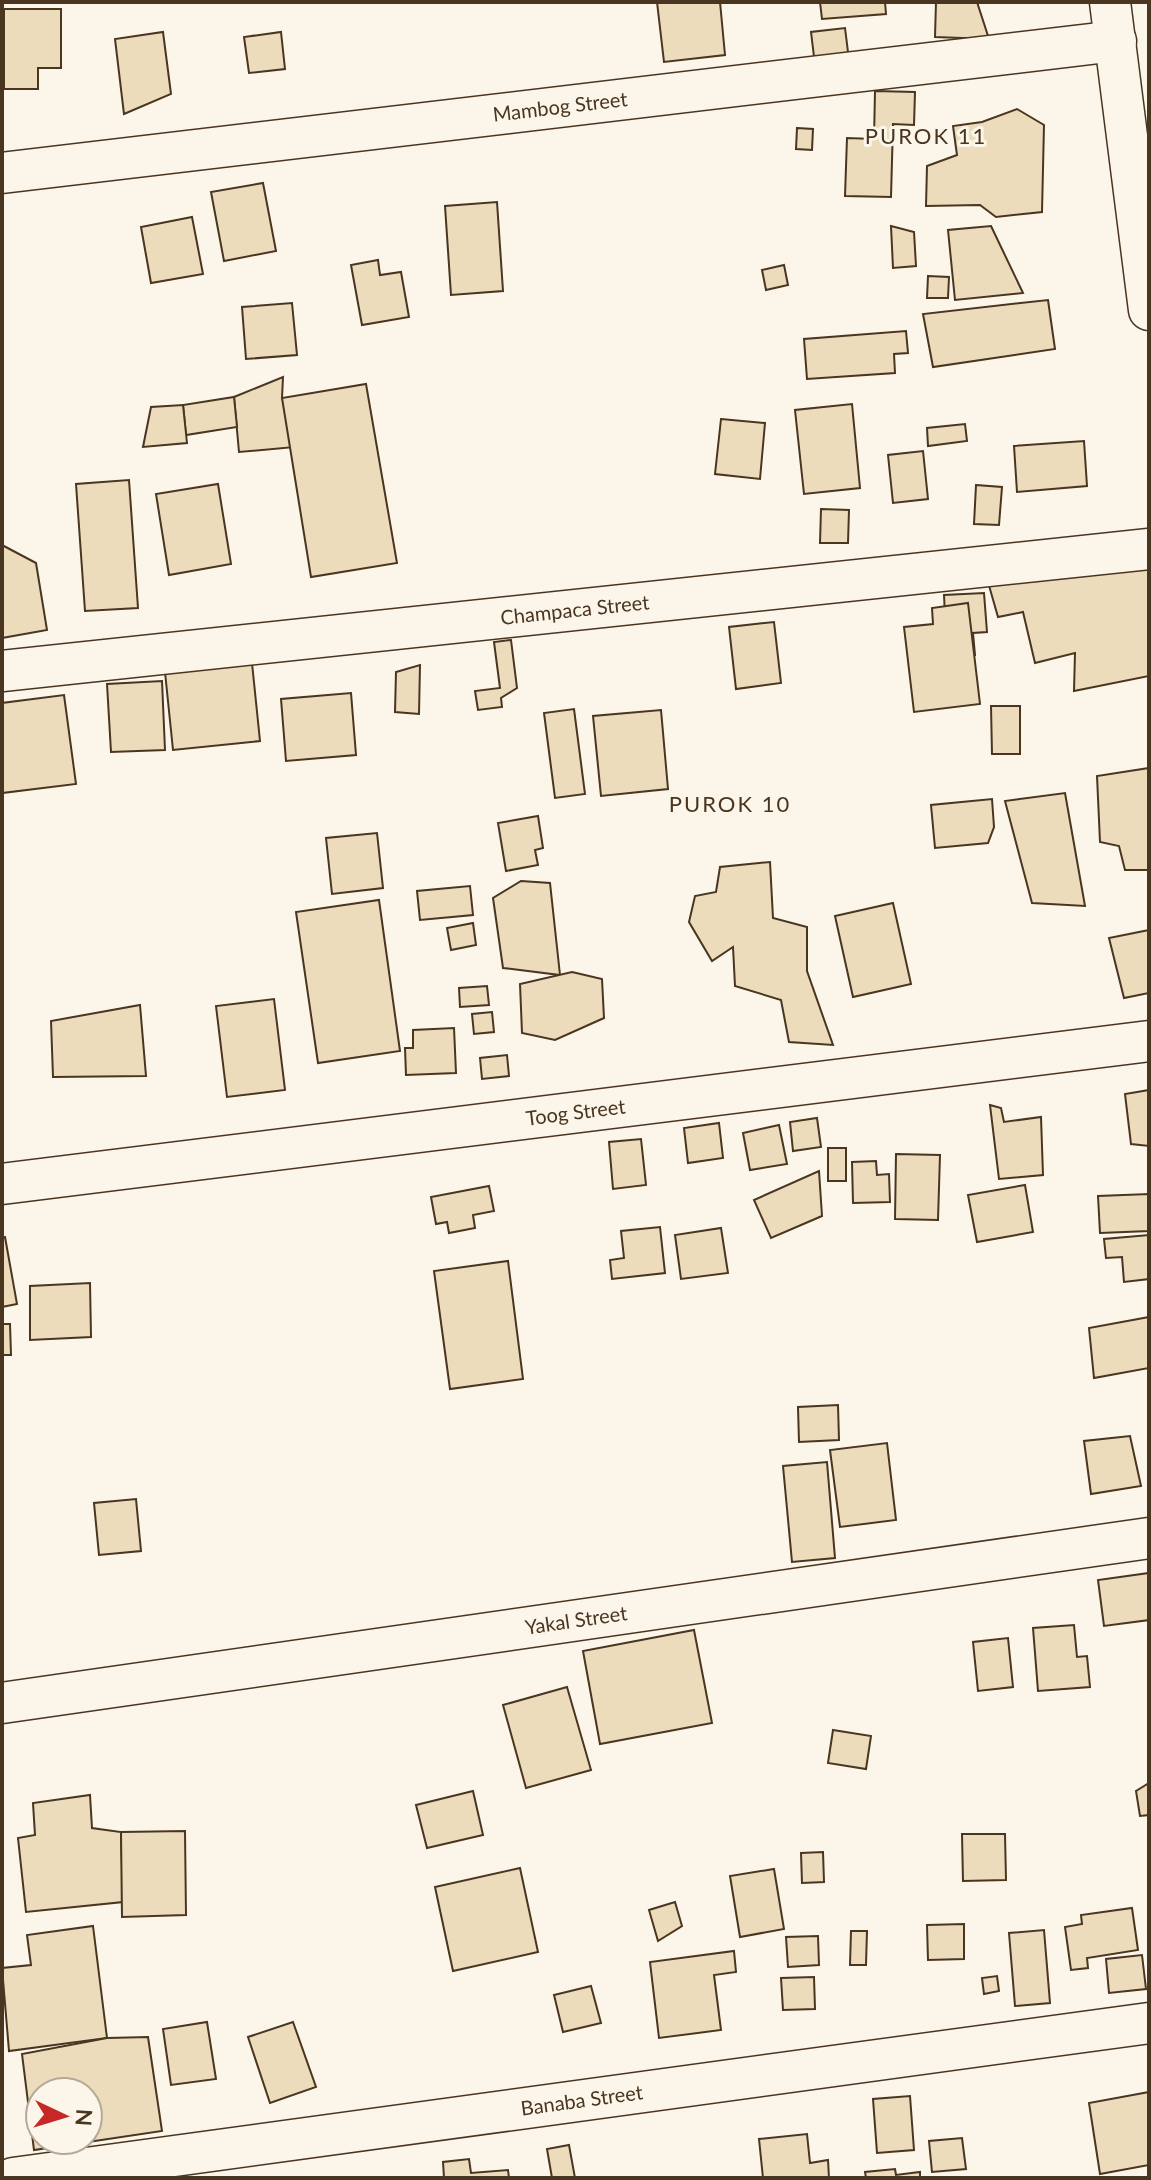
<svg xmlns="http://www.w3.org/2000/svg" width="1151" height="2180" font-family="Lato,sans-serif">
	<rect width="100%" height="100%" fill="#fbf6e9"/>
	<g fill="#ecdcbc" stroke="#4a3520" stroke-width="2" fill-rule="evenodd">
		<path d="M 657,2 L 720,2 L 725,55 L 664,62 Z"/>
		<path d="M 820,2 L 885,2 L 886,14 L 822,19 Z"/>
		<path d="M 936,2 L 977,2 L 989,39 L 935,37 Z"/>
		<path d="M 4,9 L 61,9 L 61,68 L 38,68 L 38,89 L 4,89 Z"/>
		<path d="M 845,28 L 850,68 L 816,73 L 811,32 Z"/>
		<path d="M 163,32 L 171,94 L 124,114 L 115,39 Z"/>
		<path d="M 281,32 L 285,69 L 249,73 L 244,37 Z"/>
		<path d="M 875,91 L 915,92 L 914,125 L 893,124 L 891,197 L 845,196 L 847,138 L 874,139 Z"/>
		<path d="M 1017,109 L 1044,125 L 1042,212 L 996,217 L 980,205 L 926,206 L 927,166 L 957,155 L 953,126 L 982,122 Z"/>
		<path d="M 797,128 L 813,129 L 812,150 L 796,149 Z"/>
		<path d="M 263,183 L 276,251 L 224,261 L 211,192 Z"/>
		<path d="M 497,202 L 503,291 L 451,295 L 445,206 Z"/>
		<path d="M 192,217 L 203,274 L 151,283 L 141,227 Z"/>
		<path d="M 891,226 L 914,232 L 916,266 L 893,268 Z"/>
		<path d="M 991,226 L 1023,293 L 955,300 L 948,230 Z"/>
		<path d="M 378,260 L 380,275 L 401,272 L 409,317 L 362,325 L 351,265 Z"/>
		<path d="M 784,265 L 788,285 L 766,290 L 762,270 Z"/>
		<path d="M 928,276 L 949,277 L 948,298 L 927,298 Z"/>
		<path d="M 1048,300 L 1055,349 L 933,367 L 923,314 Z"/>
		<path d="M 292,303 L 297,355 L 246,359 L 242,307 Z"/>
		<path d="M 906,331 L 908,353 L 894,354 L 895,373 L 807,379 L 804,339 Z"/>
		<path d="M 283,377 L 282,398 L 306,446 L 239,452 L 234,397 Z"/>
		<path d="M 366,384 L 397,563 L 311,577 L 282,398 Z"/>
		<path d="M 234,397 L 237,427 L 186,435 L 183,405 Z"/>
		<path d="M 852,404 L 860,488 L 804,494 L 795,410 Z"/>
		<path d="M 183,405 L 187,443 L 143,447 L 151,407 Z"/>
		<path d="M 721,419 L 765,423 L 760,479 L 715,474 Z"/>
		<path d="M 965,424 L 967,441 L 928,446 L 927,428 Z"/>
		<path d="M 1084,441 L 1087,486 L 1017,492 L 1014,446 Z"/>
		<path d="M 923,451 L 928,499 L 893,503 L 888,455 Z"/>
		<path d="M 129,480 L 138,608 L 85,611 L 76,484 Z"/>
		<path d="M 218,484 L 231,564 L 169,575 L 156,494 Z"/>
		<path d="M 976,485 L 1002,487 L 999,525 L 974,524 Z"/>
		<path d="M 821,509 L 849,510 L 848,543 L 820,543 Z"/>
		<path d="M 2,545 L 36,563 L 47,630 L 2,638 Z"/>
		<path d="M 1149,564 L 1149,676 L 1074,691 L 1075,653 L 1035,663 L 1023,612 L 998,617 L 986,575 Z"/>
		<path d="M 984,593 L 987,632 L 973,633 L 975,655 L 947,657 L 944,595 Z"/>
		<path d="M 968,603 L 980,704 L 914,712 L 904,627 L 933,624 L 932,608 Z"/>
		<path d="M 774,622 L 781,683 L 736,689 L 729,627 Z"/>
		<path d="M 511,640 L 517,688 L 501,698 L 502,707 L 478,710 L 475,691 L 500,688 L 494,642 Z"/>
		<path d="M 252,663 L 260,741 L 173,750 L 165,672 Z"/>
		<path d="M 420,665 L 419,714 L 395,712 L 396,672 Z"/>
		<path d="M 162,681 L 165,750 L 111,752 L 107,684 Z"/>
		<path d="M 351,693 L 356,755 L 286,761 L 281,699 Z"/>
		<path d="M 64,695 L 76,784 L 2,793 L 2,703 Z"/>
		<path d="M 991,706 L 1020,706 L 1020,754 L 992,754 Z"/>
		<path d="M 574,709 L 585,794 L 555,798 L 544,713 Z"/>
		<path d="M 661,710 L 668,789 L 601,796 L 593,716 Z"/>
		<path d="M 1149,768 L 1149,870 L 1125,870 L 1119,846 L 1100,842 L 1097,776 Z"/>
		<path d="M 1065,793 L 1085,906 L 1032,903 L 1005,801 Z"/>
		<path d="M 992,799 L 994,827 L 988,843 L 935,848 L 931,805 Z"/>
		<path d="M 538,816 L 543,848 L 535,850 L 538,865 L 506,871 L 498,823 Z"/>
		<path d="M 377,833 L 383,888 L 332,894 L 326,838 Z"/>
		<path d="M 770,862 L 773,918 L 807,927 L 807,971 L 833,1045 L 789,1042 L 781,1000 L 735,986 L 733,947 L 712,961 L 689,922 L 695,896 L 716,892 L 720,867 Z"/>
		<path d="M 521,881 L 550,883 L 560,975 L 503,968 L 493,898 Z"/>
		<path d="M 470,886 L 473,915 L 420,920 L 417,891 Z"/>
		<path d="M 379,900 L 400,1051 L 318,1063 L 296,912 Z"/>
		<path d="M 893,903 L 911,984 L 853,997 L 835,916 Z"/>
		<path d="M 473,923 L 476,945 L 451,950 L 447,928 Z"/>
		<path d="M 1149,930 L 1149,993 L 1124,998 L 1109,938 Z"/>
		<path d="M 572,972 L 602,979 L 604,1018 L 555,1040 L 522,1033 L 520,984 Z"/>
		<path d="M 487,986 L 489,1005 L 460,1007 L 459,988 Z"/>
		<path d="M 274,999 L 285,1090 L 227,1097 L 216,1006 Z"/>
		<path d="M 140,1005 L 146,1076 L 53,1077 L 51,1021 Z"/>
		<path d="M 492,1012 L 494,1032 L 474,1034 L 472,1014 Z"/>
		<path d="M 454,1028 L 456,1073 L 406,1075 L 405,1048 L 413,1048 L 413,1030 Z"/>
		<path d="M 507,1055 L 509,1076 L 482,1079 L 480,1058 Z"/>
		<path d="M 1149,1090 L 1149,1146 L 1131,1144 L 1125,1094 Z"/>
		<path d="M 990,1105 L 1001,1108 L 1004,1122 L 1041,1117 L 1043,1175 L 999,1179 Z"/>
		<path d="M 817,1118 L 821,1147 L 793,1151 L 790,1122 Z"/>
		<path d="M 719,1123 L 723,1158 L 688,1163 L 684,1128 Z"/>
		<path d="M 779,1125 L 787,1164 L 750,1170 L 743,1133 Z"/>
		<path d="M 641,1139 L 646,1185 L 613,1189 L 609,1142 Z"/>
		<rect x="828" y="1148" width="18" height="33"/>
		<path d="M 896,1154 L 940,1155 L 938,1220 L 895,1219 Z"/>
		<path d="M 876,1161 L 877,1175 L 889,1174 L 890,1202 L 853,1203 L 852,1162 Z"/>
		<path d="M 819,1171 L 822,1216 L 771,1238 L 754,1200 Z"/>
		<path d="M 1025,1185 L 1033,1232 L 977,1242 L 968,1195 Z"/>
		<path d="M 489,1186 L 494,1211 L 473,1215 L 475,1228 L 449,1233 L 447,1222 L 436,1224 L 431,1197 Z"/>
		<path d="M 1149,1194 L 1149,1231 L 1100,1233 L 1098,1196 Z"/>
		<path d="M 660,1227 L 665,1273 L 612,1279 L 610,1260 L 624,1258 L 621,1231 Z"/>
		<path d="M 721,1228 L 728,1273 L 681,1279 L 675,1235 Z"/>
		<path d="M 1149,1235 L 1149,1279 L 1124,1282 L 1122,1257 L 1106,1258 L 1104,1239 Z"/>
		<path d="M 5,1237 L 17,1304 L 2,1307 L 2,1238 Z"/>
		<path d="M 508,1261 L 523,1379 L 450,1389 L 434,1271 Z"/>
		<path d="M 90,1283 L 91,1337 L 30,1340 L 30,1286 Z"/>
		<path d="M 1149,1317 L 1149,1368 L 1094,1378 L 1089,1328 Z"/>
		<path d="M 2,1324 L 10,1324 L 11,1355 L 2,1355 Z"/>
		<path d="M 838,1405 L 839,1440 L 799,1442 L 798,1407 Z"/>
		<path d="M 1130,1436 L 1141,1486 L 1091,1494 L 1084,1441 Z"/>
		<path d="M 887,1443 L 896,1520 L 840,1527 L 830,1450 Z"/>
		<path d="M 827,1462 L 835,1558 L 792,1562 L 783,1466 Z"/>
		<path d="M 136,1499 L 141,1551 L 99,1555 L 94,1503 Z"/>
		<path d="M 1149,1573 L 1149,1620 L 1104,1626 L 1098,1580 Z"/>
		<path d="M 1074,1625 L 1077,1657 L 1087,1656 L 1090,1687 L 1038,1691 L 1033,1628 Z"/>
		<path d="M 694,1630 L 712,1723 L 600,1744 L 583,1651 Z"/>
		<path d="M 1008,1638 L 1013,1687 L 978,1691 L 973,1642 Z"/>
		<path d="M 567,1687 L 591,1770 L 526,1788 L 503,1705 Z"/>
		<path d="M 833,1730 L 871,1736 L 866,1769 L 828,1763 Z"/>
		<path d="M 1149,1783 L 1149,1815 L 1140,1816 L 1136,1791 Z"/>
		<path d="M 473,1791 L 483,1835 L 427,1848 L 416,1805 Z"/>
		<path d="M 90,1795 L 92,1828 L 121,1832 L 123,1902 L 26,1912 L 18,1838 L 35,1835 L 33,1803 Z"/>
		<path d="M 185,1831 L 186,1915 L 122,1917 L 121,1832 Z"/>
		<path d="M 962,1834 L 1005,1834 L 1006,1880 L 963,1881 Z"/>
		<path d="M 823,1852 L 824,1882 L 802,1883 L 801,1853 Z"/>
		<path d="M 520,1868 L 538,1952 L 453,1971 L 435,1887 Z"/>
		<path d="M 774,1869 L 784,1929 L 740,1937 L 730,1876 Z"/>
		<path d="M 675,1902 L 682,1926 L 658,1941 L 649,1910 Z"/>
		<path d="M 1132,1908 L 1138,1950 L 1087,1958 L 1088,1968 L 1071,1970 L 1065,1927 L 1082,1924 L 1081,1915 Z"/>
		<path d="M 964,1924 L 964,1959 L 928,1960 L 927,1925 Z"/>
		<path d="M 93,1926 L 107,2038 L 9,2051 L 2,1968 L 31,1965 L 27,1935 Z"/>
		<path d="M 1044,1930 L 1050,2003 L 1015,2006 L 1009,1933 Z"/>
		<path d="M 851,1931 L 867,1931 L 866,1965 L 850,1965 Z"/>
		<path d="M 818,1936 L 819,1965 L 788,1967 L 786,1937 Z"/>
		<path d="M 734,1951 L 736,1972 L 714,1975 L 721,2030 L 659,2038 L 650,1962 Z"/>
		<path d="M 1142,1955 L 1146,1989 L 1109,1993 L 1106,1959 Z"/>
		<path d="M 997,1976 L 999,1991 L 984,1994 L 982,1978 Z"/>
		<path d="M 814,1977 L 815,2009 L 783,2010 L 781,1978 Z"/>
		<path d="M 591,1986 L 601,2023 L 563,2032 L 554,1995 Z"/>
		<path d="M 207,2022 L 216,2079 L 171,2085 L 163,2029 Z"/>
		<path d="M 293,2022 L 316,2087 L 270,2103 L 248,2037 Z"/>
		<path d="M 148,2037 L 162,2131 L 34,2150 L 22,2054 L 107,2038 ZM 40,2092 L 88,2092 L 88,2140 L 40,2140 Z"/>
		<path d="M 1149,2092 L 1149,2165 L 1100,2174 L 1089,2103 Z"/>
		<path d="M 910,2096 L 914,2150 L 877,2153 L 873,2099 Z"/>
		<path d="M 807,2134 L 810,2163 L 828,2160 L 829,2178 L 763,2178 L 759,2139 Z"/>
		<path d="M 962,2138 L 966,2169 L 932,2172 L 929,2141 Z"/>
		<path d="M 569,2145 L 575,2178 L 552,2178 L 547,2149 Z"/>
		<path d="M 469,2159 L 471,2173 L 508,2170 L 509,2178 L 444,2178 L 443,2162 Z"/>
		<path d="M 895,2169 L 896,2175 L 920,2172 L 920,2178 L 866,2178 L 865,2172 Z"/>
	</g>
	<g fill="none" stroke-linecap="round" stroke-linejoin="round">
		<g stroke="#4a3520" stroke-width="43">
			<g id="minor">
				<path d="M 1110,2 L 1149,310"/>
				<path id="s1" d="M 2,173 L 1116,41"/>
				<path id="s2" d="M 2,671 L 1149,549"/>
				<path id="s3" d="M 2,1184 L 1149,1041"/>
				<path id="s4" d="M 2,1703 L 1149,1538"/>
				<path id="s5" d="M 13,2178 L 1149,2023"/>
			</g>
		</g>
		<use href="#minor" stroke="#fbf6e9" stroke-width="40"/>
	</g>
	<g text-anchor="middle" stroke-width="6" stroke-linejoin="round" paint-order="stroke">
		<g font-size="20" fill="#4a3520" stroke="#fbf6e9">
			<text dy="7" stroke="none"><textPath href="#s1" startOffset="562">Mambog Street</textPath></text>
			<text dy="7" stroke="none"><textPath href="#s2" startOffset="576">Champaca Street</textPath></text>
			<text dy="7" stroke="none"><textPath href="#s3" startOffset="578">Toog Street</textPath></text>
			<text dy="7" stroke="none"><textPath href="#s4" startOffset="580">Yakal Street</textPath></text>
			<text dy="7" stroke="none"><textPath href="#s5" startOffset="574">Banaba Street</textPath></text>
		</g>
		<g font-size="22" letter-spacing="2" fill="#4a3520" stroke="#fbf6e9">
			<text x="926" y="144">PUROK 11</text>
			<text x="730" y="812">PUROK 10</text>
		</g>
	</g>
	<rect width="1151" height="2180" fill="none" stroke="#4a3520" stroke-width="8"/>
	<g transform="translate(64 2116) rotate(94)"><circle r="38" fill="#fbf6e9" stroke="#b4a999" stroke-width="2"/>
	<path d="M0-6L14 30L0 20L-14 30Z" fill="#c62828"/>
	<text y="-12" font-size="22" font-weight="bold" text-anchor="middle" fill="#4a3520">N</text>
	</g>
</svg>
